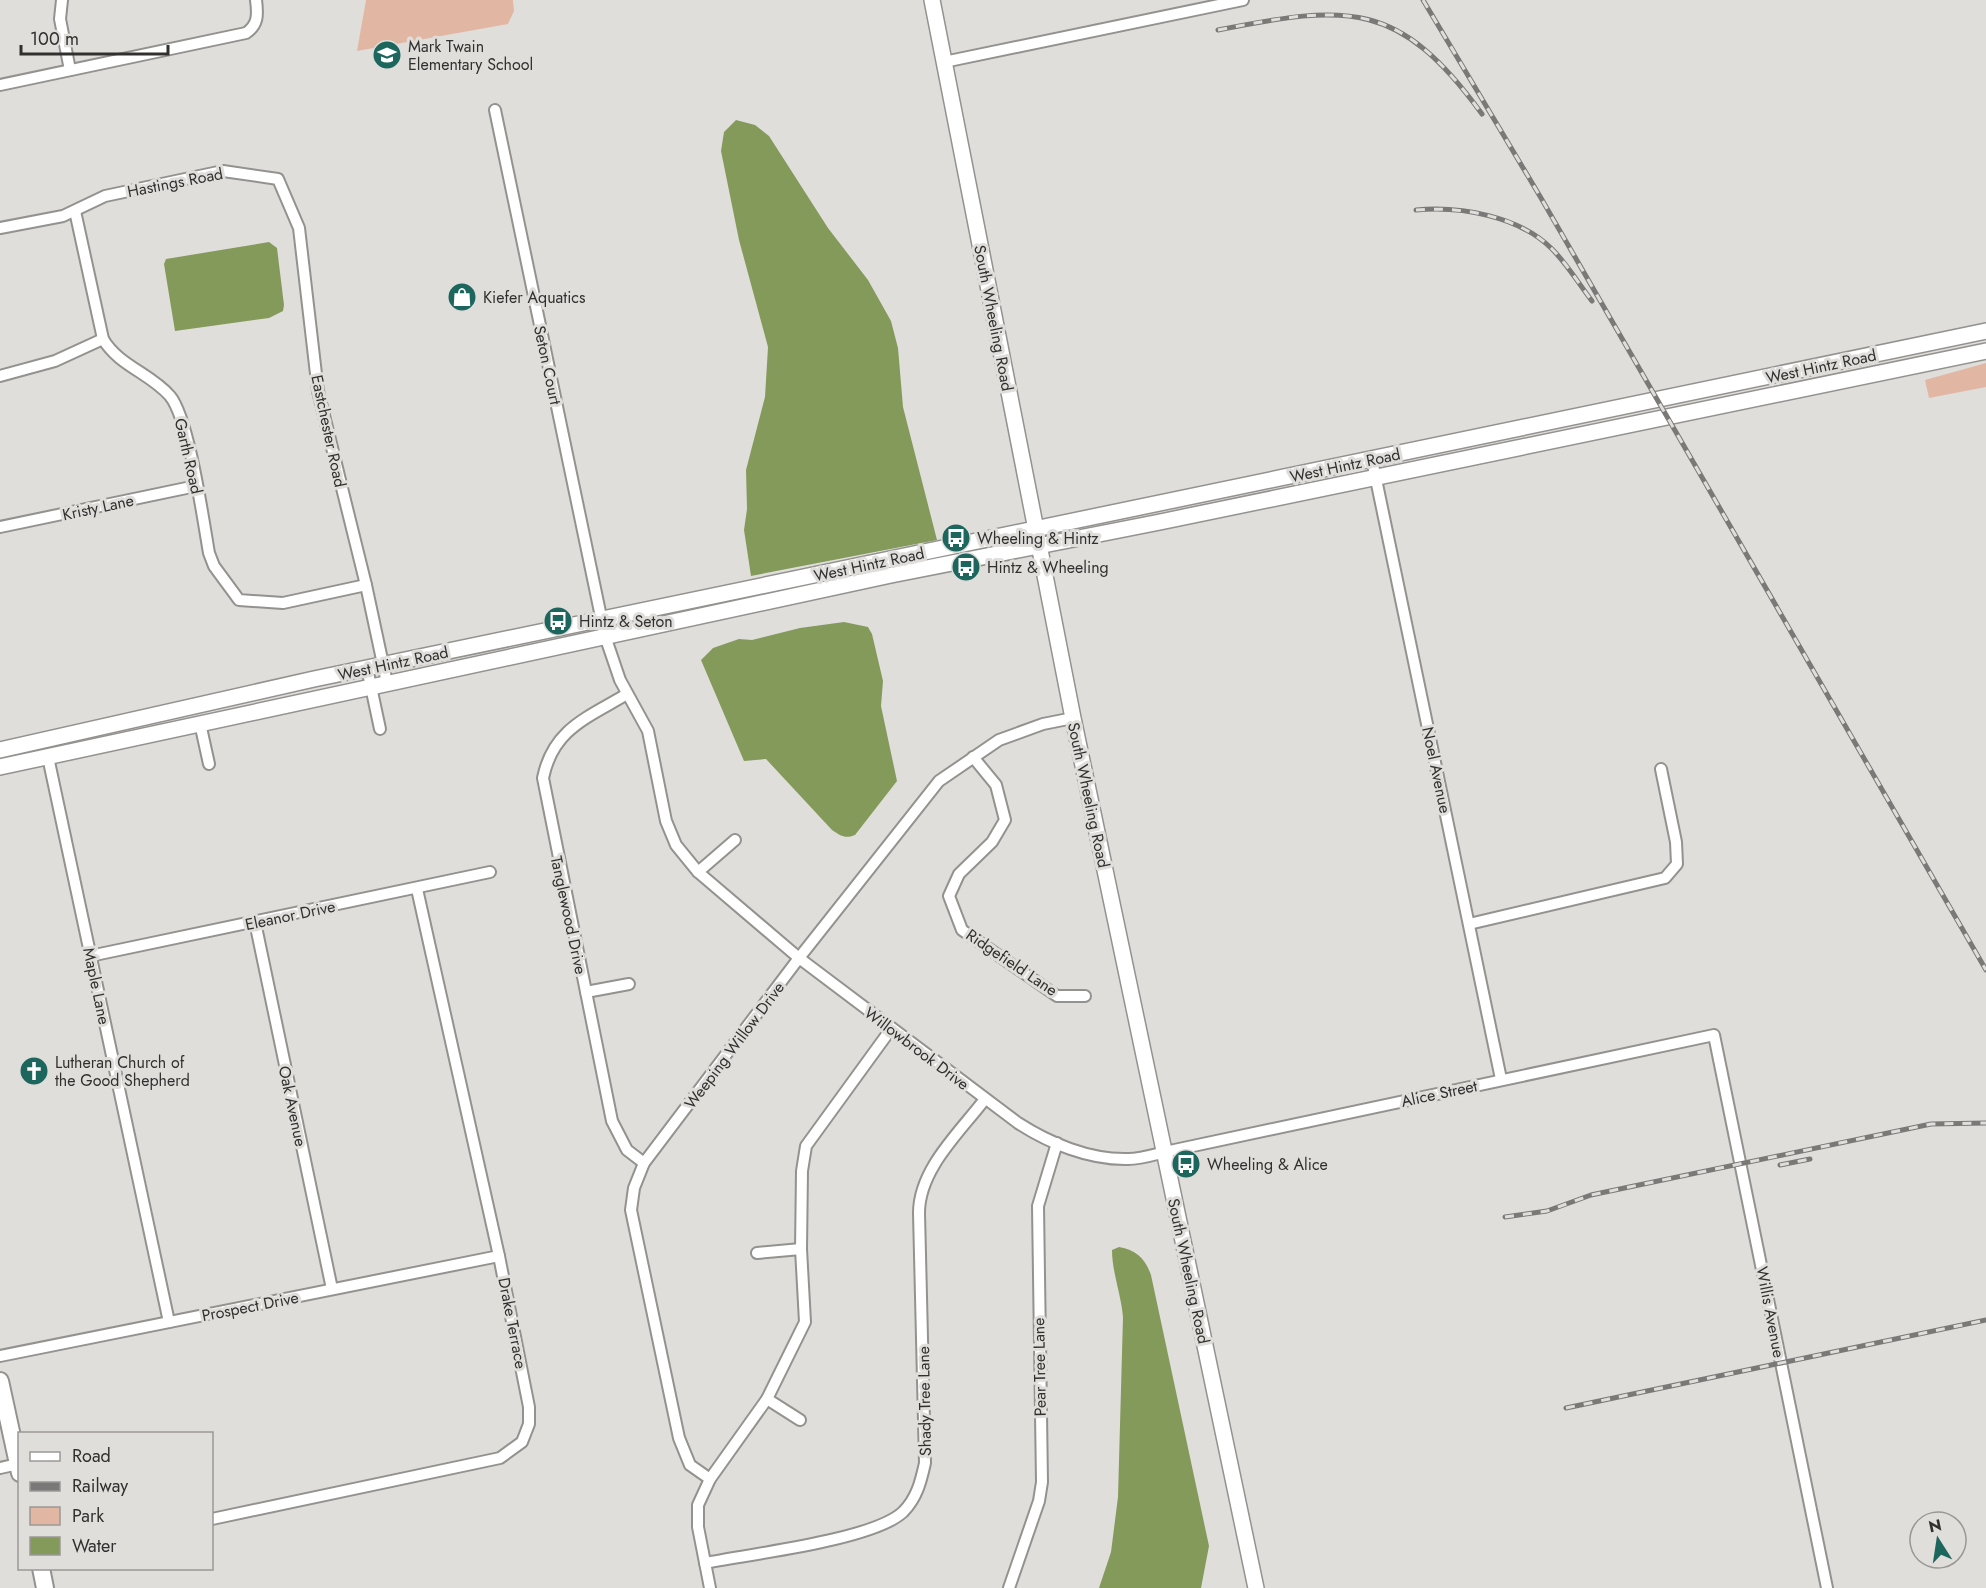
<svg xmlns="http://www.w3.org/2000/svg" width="1986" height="1588" font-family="Jost,sans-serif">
	<rect width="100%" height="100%" fill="#e0dedb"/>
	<g fill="#e1b7a4">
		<path d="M 366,0 L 513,0 L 514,11 L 508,24 L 357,51 Z"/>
		<path d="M 1986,363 L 1986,387 L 1929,398 L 1925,380 Z"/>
	</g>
	<g fill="#849a5b">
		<path d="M 736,120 L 755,125 L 769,136 L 828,228 L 868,280 L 891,321 L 898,348 L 903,407 L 937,540 L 751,576 L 744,530 L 747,509 L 746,470 L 765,397 L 768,347 L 739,240 L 721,151 L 724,132 Z"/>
		<path d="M 269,242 L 277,248 L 284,305 L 283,311 L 269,318 L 175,331 L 164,264 L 166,259 Z"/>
		<path d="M 844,622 L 868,627 L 872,634 L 883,681 L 881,706 L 897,781 L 855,835 C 845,839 841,836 832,830 L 766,759 L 744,761 L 701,660 L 713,648 L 739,639 L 752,640 L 800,628 Z"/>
		<path d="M 1119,1247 C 1136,1250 1145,1258 1151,1275 L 1209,1546 L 1201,1588 L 1099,1588 L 1111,1552 L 1118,1497 L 1123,1317 C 1121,1294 1112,1272 1112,1250 Z"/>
	</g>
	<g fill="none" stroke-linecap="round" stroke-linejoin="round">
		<g stroke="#93928f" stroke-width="14">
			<g id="street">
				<path d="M 62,0 L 60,19 L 70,70"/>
				<path d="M 944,62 L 1243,0"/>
				<path d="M 0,85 L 246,33 C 258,25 258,15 256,0"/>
				<path d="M 495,110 L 605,636 L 620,680 L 648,731 L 666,821 L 676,845 L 698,872 L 799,958 L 1018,1123 C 1049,1143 1089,1160 1128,1159 C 1140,1159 1153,1155 1165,1152 L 1714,1035 L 1827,1588"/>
				<path d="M 75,211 L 103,339 C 119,366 150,373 170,396 C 189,419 203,519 209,553 L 214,566 L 239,600 L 283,603 L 366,585"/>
				<path d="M 0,228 L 63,216 L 105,196 L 223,171 L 278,179 L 299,228 L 318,391 L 366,585 L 387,683"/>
				<path d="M 0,376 L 55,361 L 103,339"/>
				<path d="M 1372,460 L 1501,1079"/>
				<path d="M 0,527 L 196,486"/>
				<path d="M 367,668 L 380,729"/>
				<path d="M 627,694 C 587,718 553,729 543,778 L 612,1121 L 627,1150 L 644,1163"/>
				<path d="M 200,723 L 209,764"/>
				<path d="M 48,757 L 169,1322"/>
				<path d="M 973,757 L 996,785 L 1005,820 L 992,842 L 959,874 L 949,896 L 962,930 L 1057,996 L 1085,996"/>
				<path d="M 698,872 L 735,840"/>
				<path d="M 255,922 L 332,1289"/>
				<path d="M 1469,924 L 1665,878 L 1677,864 L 1676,842 L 1661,769"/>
				<path d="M 90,956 L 490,872"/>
				<path d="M 586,992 L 629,984"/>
				<path d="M 757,1253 L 801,1249"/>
				<path d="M 0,1356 L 499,1256"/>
				<path d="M 767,1399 L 800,1420"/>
				<path d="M 0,1468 L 18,1464"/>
				<path d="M 710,1479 L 690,1465 L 679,1438 L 631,1210 L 634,1188 L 644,1163 L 799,958 L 939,781 L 999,740 L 1043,724 L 1073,718"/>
				<path d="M 212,1519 L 500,1458 L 522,1442 L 529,1424 L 529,1407 L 499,1256 L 417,889"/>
				<path d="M 705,1563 C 750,1554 873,1540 903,1512 C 917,1498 921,1481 925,1463 L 919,1213 C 919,1169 960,1132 985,1099"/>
				<path d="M 710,1588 L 698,1527 L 698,1505 L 710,1479 L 767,1399 L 805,1322 L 801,1249 L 802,1171 L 806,1146 L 891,1029"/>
				<path d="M 1009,1588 L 1039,1501 L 1042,1482 L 1038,1206 L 1057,1143"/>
			</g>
		</g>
		<g stroke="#93928f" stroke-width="18">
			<g id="secondary">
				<path d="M 932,0 L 1073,718 L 1256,1588"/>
				<path d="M 0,750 L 314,679 L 1986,331"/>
				<path d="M 0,767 L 891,575 L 1160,522 L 1986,351"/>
			</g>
		</g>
		<g stroke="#93928f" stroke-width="20">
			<g id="primary">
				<path d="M 0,1381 L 20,1473"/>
				<path d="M 41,1568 L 45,1588"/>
			</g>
		</g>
		<use href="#street" stroke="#fff" stroke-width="10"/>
		<use href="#secondary" stroke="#fff" stroke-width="15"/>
		<use href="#primary" stroke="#fff" stroke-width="16"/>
		<g stroke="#7a7977" stroke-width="5">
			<g id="rail">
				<path d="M 1423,0 L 1541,198 L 1986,970"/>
				<path d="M 1218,30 C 1349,4 1399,0 1482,114"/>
				<path d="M 1416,210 C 1461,206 1519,216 1552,249 C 1567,264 1579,284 1592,301"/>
				<path d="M 1780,1165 L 1810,1159"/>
				<path d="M 1505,1217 L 1547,1211 L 1591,1195 L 1931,1124 L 1986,1123"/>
				<path d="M 1566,1408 L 1986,1320"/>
			</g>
		</g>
		<use href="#rail" stroke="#e0dedb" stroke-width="3" stroke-dasharray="9" stroke-linecap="butt"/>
	</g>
	<defs>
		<g id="school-disc" transform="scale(1.5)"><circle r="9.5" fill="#1c665e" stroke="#e0dedb"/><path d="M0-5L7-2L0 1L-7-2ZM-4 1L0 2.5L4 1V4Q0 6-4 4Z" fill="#fff"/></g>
		<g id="shop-disc" transform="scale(1.5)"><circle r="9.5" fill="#1c665e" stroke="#e0dedb"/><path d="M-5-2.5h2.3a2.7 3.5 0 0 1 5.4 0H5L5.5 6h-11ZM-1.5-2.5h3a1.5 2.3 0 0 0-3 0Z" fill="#fff"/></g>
		<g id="bus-disc" transform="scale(1.5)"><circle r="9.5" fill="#1c665e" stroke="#e0dedb"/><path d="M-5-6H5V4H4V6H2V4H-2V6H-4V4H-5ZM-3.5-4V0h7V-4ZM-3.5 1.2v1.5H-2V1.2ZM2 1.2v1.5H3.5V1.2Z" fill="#fff"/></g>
		<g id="church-disc" transform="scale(1.5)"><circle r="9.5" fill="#1c665e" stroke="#e0dedb"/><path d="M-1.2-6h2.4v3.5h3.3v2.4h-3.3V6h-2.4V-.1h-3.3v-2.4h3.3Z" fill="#fff"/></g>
	</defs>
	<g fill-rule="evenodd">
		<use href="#school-disc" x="387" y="55"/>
		<use href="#shop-disc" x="462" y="297"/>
		<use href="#bus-disc" x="956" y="538"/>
		<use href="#bus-disc" x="966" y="567"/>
		<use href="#bus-disc" x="558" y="621"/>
		<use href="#church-disc" x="34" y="1071"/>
		<use href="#bus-disc" x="1186" y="1164"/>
	</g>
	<g text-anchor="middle" stroke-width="6" stroke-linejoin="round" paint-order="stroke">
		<g font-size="16" fill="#31302f" stroke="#e0dedb" text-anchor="start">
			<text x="408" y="52">Mark Twain<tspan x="408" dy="18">Elementary School</tspan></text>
			<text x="483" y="303">Kiefer Aquatics</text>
			<text x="977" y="544">Wheeling &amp; Hintz</text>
			<text x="987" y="573">Hintz &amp; Wheeling</text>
			<text x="579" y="627">Hintz &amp; Seton</text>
			<text x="55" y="1068">Lutheran Church of<tspan x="55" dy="18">the Good Shepherd</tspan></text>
			<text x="1207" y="1170">Wheeling &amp; Alice</text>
		</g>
		<g font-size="16" fill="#31302f" stroke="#e0dedb">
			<text transform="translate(175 182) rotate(-11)" y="6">Hastings Road</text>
			<text transform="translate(994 318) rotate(79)" y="6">South Wheeling Road</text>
			<text transform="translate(548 365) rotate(78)" y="6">Seton Court</text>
			<text transform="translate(1821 366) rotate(-12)" y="6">West Hintz Road</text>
			<text transform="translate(329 431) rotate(78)" y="6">Eastchester Road</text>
			<text transform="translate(189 456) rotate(77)" y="6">Garth Road</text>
			<text transform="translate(1345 465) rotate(-12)" y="6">West Hintz Road</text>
			<text transform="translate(98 507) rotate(-12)" y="6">Kristy Lane</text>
			<text transform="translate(869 564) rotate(-12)" y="6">West Hintz Road</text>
			<text transform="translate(393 663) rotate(-12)" y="6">West Hintz Road</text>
			<text transform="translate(1437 770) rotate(78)" y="6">Noel Avenue</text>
			<text transform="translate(1089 795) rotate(78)" y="6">South Wheeling Road</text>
			<text transform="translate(290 915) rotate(-12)" y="6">Eleanor Drive</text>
			<text transform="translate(569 915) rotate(78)" y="6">Tanglewood Drive</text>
			<text transform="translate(1012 962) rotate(34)" y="6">Ridgefield Lane</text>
			<text transform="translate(97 986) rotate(78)" y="6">Maple Lane</text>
			<text transform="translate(734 1045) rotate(-53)" y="6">Weeping Willow Drive</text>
			<text transform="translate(917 1048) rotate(37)" y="6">Willowbrook Drive</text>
			<text transform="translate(1439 1093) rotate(-12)" y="6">Alice Street</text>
			<text transform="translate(293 1106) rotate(78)" y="6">Oak Avenue</text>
			<text transform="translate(1189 1271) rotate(78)" y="6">South Wheeling Road</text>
			<text transform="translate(250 1306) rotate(-11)" y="6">Prospect Drive</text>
			<text transform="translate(1771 1312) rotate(79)" y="6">Willis Avenue</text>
			<text transform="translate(513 1323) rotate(79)" y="6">Drake Terrace</text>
			<text transform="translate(1039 1367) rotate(-91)" y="6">Pear Tree Lane</text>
			<text transform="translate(924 1401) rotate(-91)" y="6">Shady Tree Lane</text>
		</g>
	</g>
	<rect x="18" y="1432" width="195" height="138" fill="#e0dedb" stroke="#9a9896" stroke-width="1.5"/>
	<rect x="30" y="1452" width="30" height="9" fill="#ffffff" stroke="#9a9896" stroke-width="1.5"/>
	<text x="72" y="1462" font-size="18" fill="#31302f">Road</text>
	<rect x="30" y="1482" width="30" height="9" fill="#7a7977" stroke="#9a9896" stroke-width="1.5"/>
	<text x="72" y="1492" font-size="18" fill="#31302f">Railway</text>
	<rect x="30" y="1507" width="30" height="18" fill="#e1b7a4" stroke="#9a9896" stroke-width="1.5"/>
	<text x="72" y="1522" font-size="18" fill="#31302f">Park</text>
	<rect x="30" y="1537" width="30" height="18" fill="#849a5b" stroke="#9a9896" stroke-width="1.5"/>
	<text x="72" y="1552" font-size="18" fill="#31302f">Water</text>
	<g transform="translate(1938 1540) rotate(348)"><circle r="28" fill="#e0dedb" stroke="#9a9896" stroke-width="1.5"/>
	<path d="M0-4.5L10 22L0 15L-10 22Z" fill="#1c665e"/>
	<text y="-9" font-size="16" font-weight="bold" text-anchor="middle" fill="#31302f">N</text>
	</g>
	<path d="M21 45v9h147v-9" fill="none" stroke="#31302f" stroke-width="3"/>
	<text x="30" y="45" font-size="18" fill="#31302f" stroke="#e0dedb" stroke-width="4.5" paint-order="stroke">100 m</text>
</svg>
